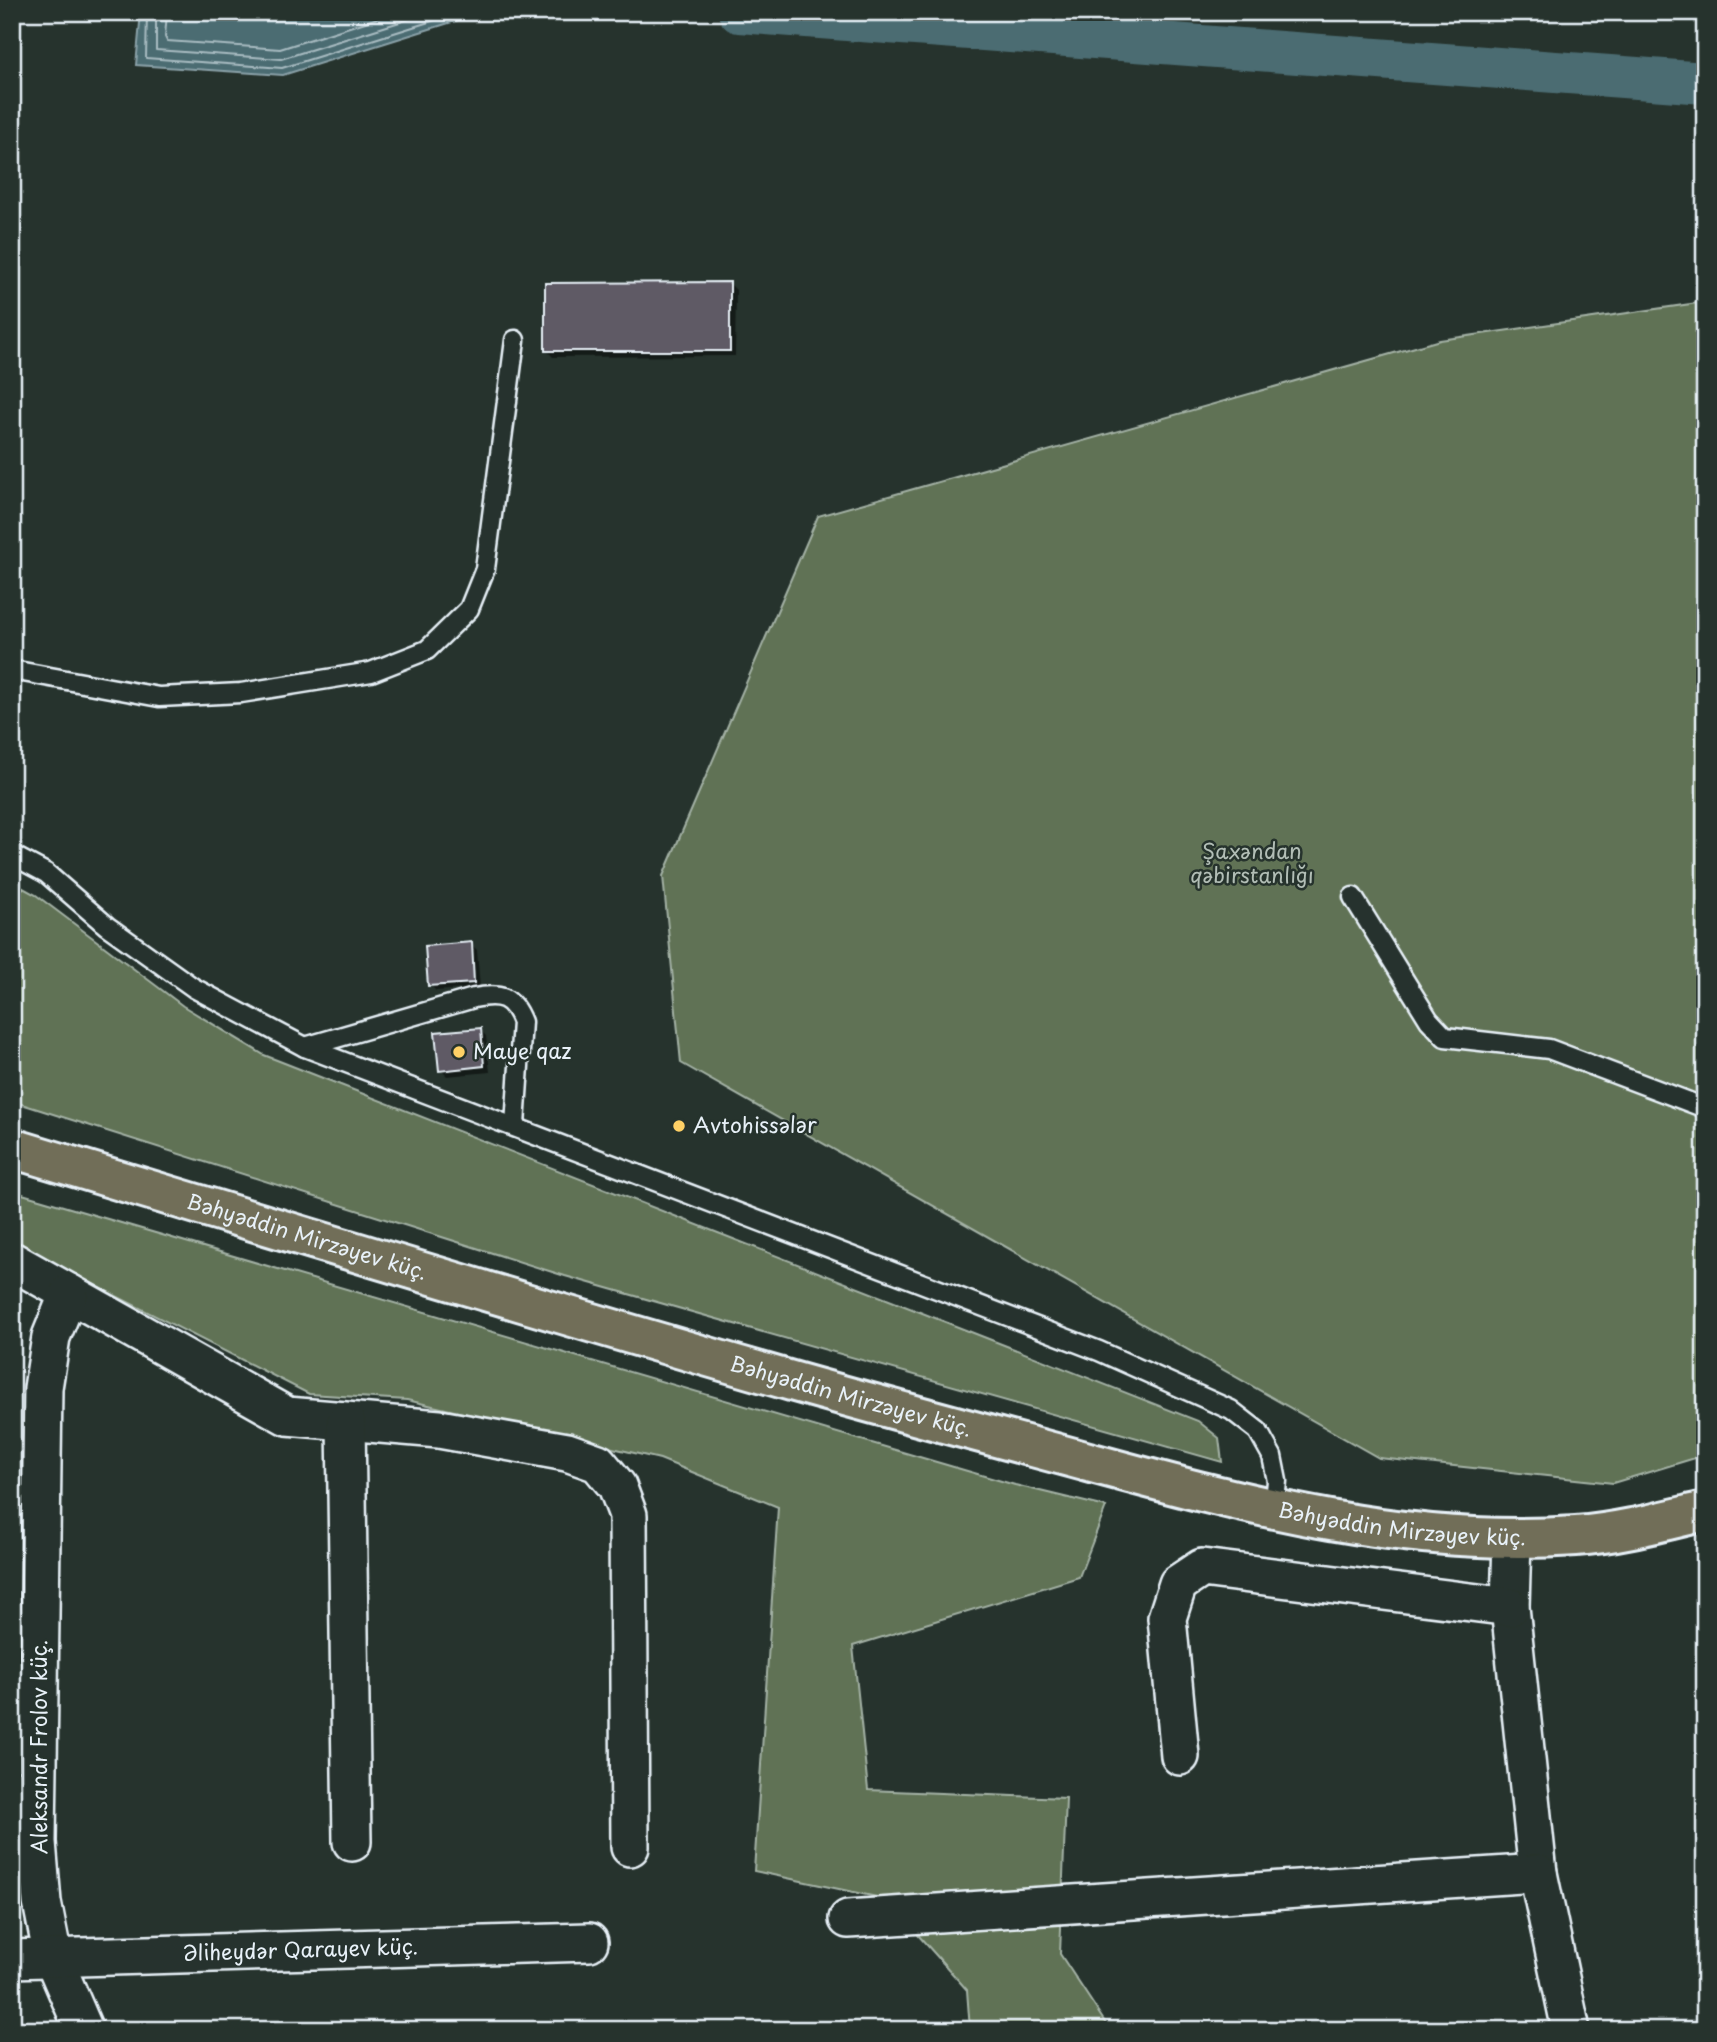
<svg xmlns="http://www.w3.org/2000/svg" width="1717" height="2042" font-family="'Playpen Sans',sans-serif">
	<rect width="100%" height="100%" fill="#26332d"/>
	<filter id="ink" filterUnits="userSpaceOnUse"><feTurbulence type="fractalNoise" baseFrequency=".0143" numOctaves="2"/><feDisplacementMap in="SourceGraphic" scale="14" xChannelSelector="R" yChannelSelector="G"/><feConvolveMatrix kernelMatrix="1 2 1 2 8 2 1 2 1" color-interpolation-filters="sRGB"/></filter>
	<g filter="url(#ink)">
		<g fill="#607254" stroke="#a4b2a6" stroke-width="2">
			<path d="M 1705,302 L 1705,1455 L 1613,1483 L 1379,1458 L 681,1063 L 663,876 L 818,516 L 1440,340 Z"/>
			<path d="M 12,882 L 36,895 L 183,1006 L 264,1055 L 1198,1421 L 1219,1438 L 1222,1462 L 565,1276 L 12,1101 Z"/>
			<path d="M 12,1191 L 1015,1485 L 1106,1507 L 1079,1577 L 853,1646 L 868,1790 L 1066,1798 L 1060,1954 L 1110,2030 L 970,2030 L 967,1990 L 886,1899 L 754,1871 L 778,1507 L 660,1459 L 407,1400 L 309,1394 L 12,1243 Z"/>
		</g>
		<path fill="#4b6c72" stroke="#8aa1a8" stroke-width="2" d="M 141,12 L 484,12 L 283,75 L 136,65 Z"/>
		<g fill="#0007">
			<path d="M 730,284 L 736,290 L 735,356 L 553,357 L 547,351 Z"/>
			<path d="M 471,944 L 477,950 L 480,988 L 436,991 L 430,985 Z"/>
			<path d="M 480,1030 L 486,1036 L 490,1072 L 447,1076 L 441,1070 Z"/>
		</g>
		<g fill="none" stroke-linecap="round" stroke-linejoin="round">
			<g stroke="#a9bcc2" stroke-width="2">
				<path d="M 147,12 L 146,58 L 282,68 L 461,12"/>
				<path d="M 156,12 L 156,50 L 281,59 L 432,12"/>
				<path d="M 167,12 L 165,37 L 167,41 L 280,49 L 397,12"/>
			</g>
			<path stroke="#4b6c72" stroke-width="42" d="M 739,12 L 1705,83"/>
		</g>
		<g fill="#5e5a65" stroke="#e8f1f8" stroke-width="2">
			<path d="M 730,282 L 730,351 L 545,351 L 545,283 Z"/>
			<path d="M 472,942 L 474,983 L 428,986 L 425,946 Z"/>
			<path d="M 481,1028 L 484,1066 L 439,1071 L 435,1032 Z"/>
		</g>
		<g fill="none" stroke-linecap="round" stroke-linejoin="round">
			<g stroke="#e8f1f8" stroke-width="23">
				<g id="service">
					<path d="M 12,670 L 159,697 L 241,693 L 371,672 L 427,650 L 469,609 L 485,569 L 515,340"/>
					<path d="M 12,855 L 46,873 L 107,926 L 194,988 L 305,1047 L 1099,1351 L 1231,1410 L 1258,1431 L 1272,1456 L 1277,1481 L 1274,1511"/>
					<path d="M 1353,897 L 1429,1020 L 1445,1037 L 1549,1049 L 1705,1108"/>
					<path d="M 305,1047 L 474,998 C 500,993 512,996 522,1022 L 515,1125"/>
				</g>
			</g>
			<g stroke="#e8f1f8" stroke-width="42">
				<g id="minor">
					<path d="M 12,1261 L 287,1416 L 439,1429 L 567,1452 L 598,1463 L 617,1486 L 628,1515 L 630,1847"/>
					<path d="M 69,1293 L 51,1337 L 43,1388 L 37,1842 L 42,1902 L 53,1958 L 84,2030"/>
					<path d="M 346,1422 L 352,1842"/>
					<path d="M 1512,1539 L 1510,1607 L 1538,1873 L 1571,2030"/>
					<path d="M 1180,1756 L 1167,1618 L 1178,1584 L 1202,1568 L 1510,1607"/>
					<path d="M 848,1919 L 1538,1873"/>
					<path id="s1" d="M 12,1959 L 589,1942"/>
				</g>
			</g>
			<g stroke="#e8f1f8" stroke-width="44">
				<g id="trunk">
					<path id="s2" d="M 12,1148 C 273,1227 533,1307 795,1382 C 894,1410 993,1436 1092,1463 C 1250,1506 1410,1548 1576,1536 C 1619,1533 1663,1521 1705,1511"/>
				</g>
			</g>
			<use href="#service" stroke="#26332d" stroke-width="18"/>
			<use href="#minor" stroke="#26332d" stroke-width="37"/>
			<use href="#trunk" stroke="#716e59" stroke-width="38"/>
		</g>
	</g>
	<g fill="#ffd166" stroke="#26332d" stroke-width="2.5">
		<circle cx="459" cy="1052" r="7"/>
		<circle cx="679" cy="1126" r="7"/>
	</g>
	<g text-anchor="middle" stroke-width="5" stroke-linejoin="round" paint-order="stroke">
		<g font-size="21" fill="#b2beb6" stroke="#26332d">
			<text x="1252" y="859">Şaxəndan<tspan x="1252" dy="24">qəbirstanlığı</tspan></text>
		</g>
		<g font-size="21" fill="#e8f1f8" stroke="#26332d" text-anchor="start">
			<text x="473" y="1059">Maye qaz</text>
			<text x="693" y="1133">Avtohissələr</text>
		</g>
		<g font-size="21" fill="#e8f1f8" stroke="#26332d">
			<text dy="7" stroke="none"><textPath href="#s2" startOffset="308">Bəhyəddin Mirzəyev küç.</textPath></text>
			<text dy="7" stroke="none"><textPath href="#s2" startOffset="875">Bəhyəddin Mirzəyev küç.</textPath></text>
			<text dy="7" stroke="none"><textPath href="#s2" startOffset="1442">Bəhyəddin Mirzəyev küç.</textPath></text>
			<text transform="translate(40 1747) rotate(-90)" y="7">Aleksandr Frolov küç.</text>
			<text dy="7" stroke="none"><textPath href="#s1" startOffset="289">Əliheydər Qarayev küç.</textPath></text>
		</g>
	</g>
	<rect width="1717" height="2042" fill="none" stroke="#26332d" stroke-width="42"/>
	<rect x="21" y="21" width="1675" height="2000" fill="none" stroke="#e8f1f8" stroke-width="2.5" filter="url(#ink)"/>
</svg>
